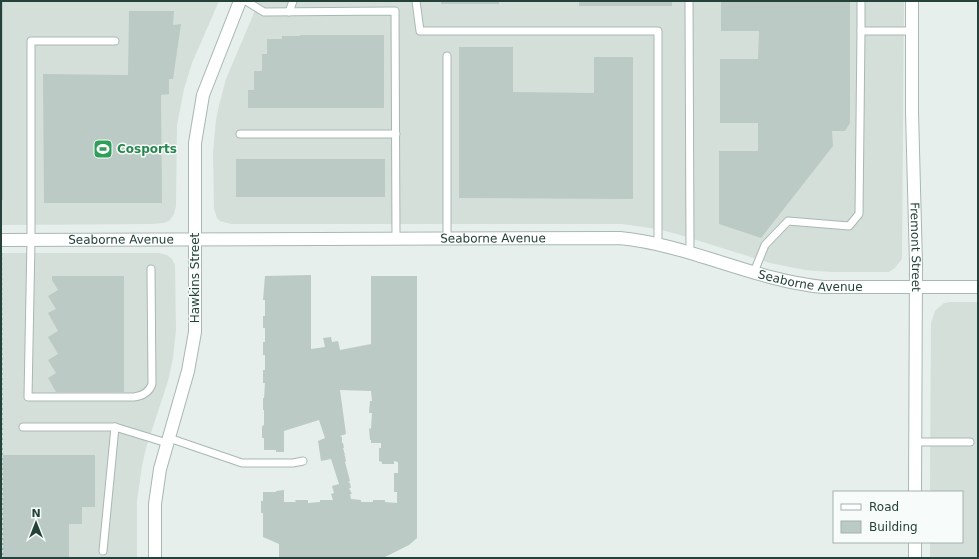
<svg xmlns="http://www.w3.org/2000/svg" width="979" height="559" font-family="'DejaVu Sans',sans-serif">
	<rect width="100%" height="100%" fill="#e6efeb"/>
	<g fill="#d4dfda">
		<path d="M 1,1 L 219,1 L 192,63 L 184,89 L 177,125 L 176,206 L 174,214 L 169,221 L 163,223 L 152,224 L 1,225 Z"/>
		<path d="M 259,1 L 904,1 L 902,259 L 895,268 L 889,272 L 831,272 L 805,270 L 770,263 L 677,234 L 657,229 L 622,224 L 231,224 L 220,221 L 217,218 L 214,209 L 213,152 L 216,120 L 219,105 L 226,79 Z"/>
		<path d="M 1,253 L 159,253 L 167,255 L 172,259 L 175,265 L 176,330 L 173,358 L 168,381 L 146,448 L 142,466 L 137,501 L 137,558 L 1,558 Z"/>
		<path d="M 950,302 L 978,302 L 978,558 L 930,558 L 930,542 L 962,542 L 962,492 L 930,492 L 931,323 L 935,311 L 944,303 Z"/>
	</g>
	<g fill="#bbcac4" fill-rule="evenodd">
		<rect x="1" y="1" width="2" height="199"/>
		<rect x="441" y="1" width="58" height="3"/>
		<rect x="579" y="1" width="93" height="5"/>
		<path d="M 721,1 L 850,1 L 850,123 L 845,131 L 832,131 L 833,146 L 761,238 L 719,224 L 719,151 L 758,151 L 758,123 L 720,123 L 720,59 L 758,59 L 759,31 L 721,31 Z"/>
		<path d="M 129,11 L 174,11 L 173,25 L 181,24 L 173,79 L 169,79 L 169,94 L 161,95 L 162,203 L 44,203 L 43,74 L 128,75 Z"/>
		<path d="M 300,35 L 384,35 L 384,108 L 248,108 L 248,90 L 254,90 L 254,71 L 262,71 L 262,54 L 267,54 L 267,39 L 282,39 L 282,36 L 300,36 Z"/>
		<path d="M 459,47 L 513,47 L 513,92 L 594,93 L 594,57 L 633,57 L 633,199 L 459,198 Z"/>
		<rect x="236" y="159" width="149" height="38"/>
		<path d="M 311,275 L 311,349 L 325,347 L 323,338 L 331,337 L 332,342 L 338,341 L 340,350 L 371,344 L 371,276 L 417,276 L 417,538 L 409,545 L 383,558 L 279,558 L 279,544 L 263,537 L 263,513 L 261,513 L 261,501 L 263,501 L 263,492 L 276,492 L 276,491 L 284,490 L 284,502 L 296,502 L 295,500 L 308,500 L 308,503 L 320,502 L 320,500 L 333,500 L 331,494 L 334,493 L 332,486 L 339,484 L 331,459 L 321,461 L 318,441 L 325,438 L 319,420 L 284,431 L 284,452 L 276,452 L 276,450 L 264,450 L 264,438 L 262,438 L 262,426 L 264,425 L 264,410 L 263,410 L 263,398 L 264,398 L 265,383 L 263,383 L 263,370 L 265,370 L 265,355 L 263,355 L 263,342 L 265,342 L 265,328 L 263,328 L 263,316 L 265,316 L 265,300 L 263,300 L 265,276 ZM 340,390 L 371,391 L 372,401 L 370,401 L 369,413 L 372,413 L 371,429 L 369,428 L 370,440 L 371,440 L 371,443 L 381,443 L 381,448 L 379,448 L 379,461 L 382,462 L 382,464 L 394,464 L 394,461 L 398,462 L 398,473 L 394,473 L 394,492 L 397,492 L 397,503 L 385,502 L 385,500 L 373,500 L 373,502 L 361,502 L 361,500 L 351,499 L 350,494 L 352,494 L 349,488 L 351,488 L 350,483 L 348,482 L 350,481 L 345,462 L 346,461 L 345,456 L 344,455 L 345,455 L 343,448 L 344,448 L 343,443 L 342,443 L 342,437 L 340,436 L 346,434 Z"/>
		<path d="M 52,276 L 124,276 L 124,392 L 56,392 L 48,378 L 56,373 L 48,360 L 58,354 L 48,337 L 58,331 L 48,313 L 56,309 L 48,296 L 58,290 L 52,280 Z"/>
		<path d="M 3,455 L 95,455 L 95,507 L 82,507 L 82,524 L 69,524 L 69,558 L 3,558 Z"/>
	</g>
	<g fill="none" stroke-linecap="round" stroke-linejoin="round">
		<g stroke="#a8b8b2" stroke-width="9">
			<g id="service">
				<path d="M 246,1 L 264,12 L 395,11 L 396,239"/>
				<path d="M 416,1 L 420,31 L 658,31 L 658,244"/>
				<path d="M 689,1 L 690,253"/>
				<path d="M 861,1 L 861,31 L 912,31"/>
				<path d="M 289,12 L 293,1"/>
				<path d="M 115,41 L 31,41 L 31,240 L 28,397 L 134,397 C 142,396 149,393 152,384 L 151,269"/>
				<path d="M 240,134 L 396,134"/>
				<path d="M 447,239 L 447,56"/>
				<path d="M 754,272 L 765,245 L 788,221 L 849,226 L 859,214 L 861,31"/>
				<path d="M 23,427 L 115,427 L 167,443"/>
				<path d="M 169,438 L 242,463 L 293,463 L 303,461"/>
				<path d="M 915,442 L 970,442"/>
				<path d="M 103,551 L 115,427"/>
			</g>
		</g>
		<g stroke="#a8b8b2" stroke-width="14">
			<g id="minor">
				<path id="s1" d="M 912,1 L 912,112 L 916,264 L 915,492"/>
				<path id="s2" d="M 1,240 L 620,238 C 690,245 753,280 823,287 L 978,287"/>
				<path d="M 915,558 L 915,542"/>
			</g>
		</g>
		<g stroke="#a8b8b2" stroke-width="14">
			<path id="tertiary" d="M 155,558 L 155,504 L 160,469 L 188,371 L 195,332 L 195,143 L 203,95 L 240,1"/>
		</g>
		<path stroke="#86b3a5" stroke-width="2.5" stroke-dasharray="2 3" stroke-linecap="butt" d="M 1,253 L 2,558"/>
		<use href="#service" stroke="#fff" stroke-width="7"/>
		<use href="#minor" stroke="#fff" stroke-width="12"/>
		<use href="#tertiary" stroke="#fff" stroke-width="12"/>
	</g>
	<defs>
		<g id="stadium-square" transform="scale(1)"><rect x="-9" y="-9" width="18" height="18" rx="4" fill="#2e9e5b" stroke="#f7fbf9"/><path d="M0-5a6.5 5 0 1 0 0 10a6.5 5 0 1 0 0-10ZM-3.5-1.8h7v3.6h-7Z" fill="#fff"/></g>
	</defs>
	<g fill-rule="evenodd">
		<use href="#stadium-square" x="103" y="149"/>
	</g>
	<g text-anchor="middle" stroke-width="3" stroke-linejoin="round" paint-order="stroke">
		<g font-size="12" font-weight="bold" fill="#27864d" stroke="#f7fbf9" text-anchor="start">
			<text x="117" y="153">Cosports</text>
		</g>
		<g font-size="12" fill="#24423a" stroke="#f7fbf9">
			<text dy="4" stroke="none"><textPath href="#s2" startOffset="492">Seaborne Avenue</textPath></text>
			<text dy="4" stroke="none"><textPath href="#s2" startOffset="120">Seaborne Avenue</textPath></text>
			<text dy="4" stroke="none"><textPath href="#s1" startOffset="246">Fremont Street</textPath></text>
			<text transform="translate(195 278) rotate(-90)" y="4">Hawkins Street</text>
			<text dy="4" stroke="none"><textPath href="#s2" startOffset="815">Seaborne Avenue</textPath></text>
		</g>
	</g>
	<rect width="979" height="559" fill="none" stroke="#24423a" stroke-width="4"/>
	<rect x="833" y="491" width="130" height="52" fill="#f7fbf9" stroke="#a3b1ad"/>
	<rect x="841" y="504" width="20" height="6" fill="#ffffff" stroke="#a3b1ad"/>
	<text x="869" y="511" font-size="12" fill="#24423a">Road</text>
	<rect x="841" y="521" width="20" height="12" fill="#bbcac4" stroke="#a3b1ad"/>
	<text x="869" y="531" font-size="12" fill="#24423a">Building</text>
	<g transform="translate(36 523)" stroke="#f7fbf9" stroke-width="3" paint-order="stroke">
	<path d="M0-3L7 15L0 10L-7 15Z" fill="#24423a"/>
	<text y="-6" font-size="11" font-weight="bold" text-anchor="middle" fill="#24423a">N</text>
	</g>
</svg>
